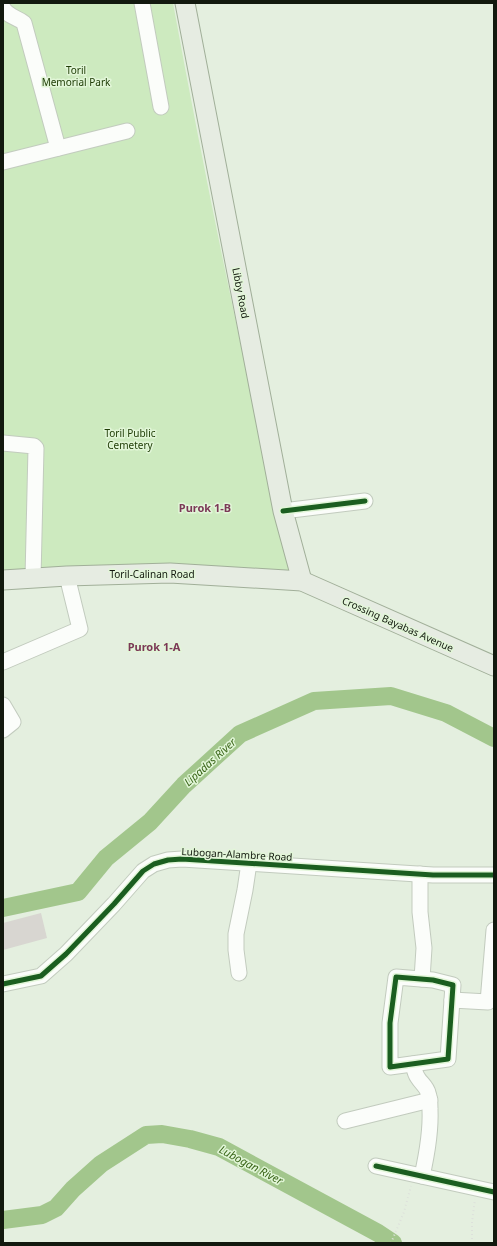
<svg xmlns="http://www.w3.org/2000/svg" width="497" height="1246" font-family="'Noto Sans',sans-serif">
	<rect width="100%" height="100%" fill="#e4efdf"/>
	<path fill="#cdeabf" d="M 3,3 L 173,3 C 208,195 248,386 293,577 L 3,572 Z"/>
	<g fill="none" stroke-linecap="round" stroke-linejoin="round">
		<g stroke="#a2c68c" stroke-width="18">
			<path d="M 3,908 L 78,892 L 106,858 L 150,822 L 184,785 L 240,734 L 314,701 L 391,696 L 446,713 L 494,738"/>
			<path d="M 3,1220 L 42,1215 L 56,1208 L 73,1189 L 101,1164 L 146,1135 L 162,1134 L 190,1139 L 219,1147 L 378,1233 L 393,1243"/>
		</g>
	</g>
	<path fill="#d8d6d1" d="M 41,913 L 47,938 L 3,950 L 3,923 Z"/>
	<g fill="none" stroke-linecap="round" stroke-linejoin="round">
		<g stroke="#c2cbbe" stroke-width="17">
			<g id="minor">
				<path d="M 142,3 L 161,107"/>
				<path d="M 3,8 C 8,17 17,17 24,23 L 58,148"/>
				<path d="M 3,162 L 127,131"/>
				<path d="M 3,443 L 34,446 L 36,448 L 33,578"/>
				<path d="M 283,511 L 365,501"/>
				<path d="M 3,662 L 80,629 L 67,576"/>
				<path d="M 3,705 L 13,722 L 3,730"/>
				<path d="M 420,874 L 420,912 L 424,948 L 422,979"/>
				<path d="M 239,973 L 236,950 L 236,934 L 245,890 L 249,863"/>
				<path d="M 396,977 L 433,980 L 453,985 L 448,1059 L 390,1067 L 390,1023 Z"/>
				<path d="M 3,984 L 41,976 L 66,954 L 114,904 L 143,871 L 154,864 L 168,860 L 182,859 L 433,875 L 494,875"/>
				<path d="M 452,1000 L 488,1002 L 494,930"/>
				<path d="M 413,1064 C 414,1069 415,1074 418,1078 C 421,1083 427,1087 428,1093 C 430,1098 430,1104 430,1109 C 431,1132 427,1154 422,1176"/>
				<path d="M 345,1121 L 430,1100"/>
				<path d="M 376,1166 L 494,1192"/>
			</g>
		</g>
		<g stroke="#a1af99" stroke-width="21">
			<g id="major">
				<path d="M 185,3 L 283,511 L 302,581"/>
				<path d="M 3,580 L 67,576 L 170,573 L 302,581 L 494,666"/>
			</g>
		</g>
		<g stroke="#dde1db" stroke-width="2" stroke-dasharray="1 3" stroke-linecap="butt">
			<path d="M 391,1243 L 404,1212 L 411,1186"/>
			<path d="M 472,1243 L 472,1222 L 475,1199"/>
		</g>
		<use href="#minor" stroke="#fbfdfa" stroke-width="15"/>
		<use href="#major" stroke="#e6ece2" stroke-width="19"/>
		<g stroke="#e2f6d8" stroke-width="8">
			<g id="cycleway">
				<path d="M 283,511 L 365,501"/>
				<path d="M 396,977 L 433,980 L 453,985 L 448,1059 L 390,1067 L 390,1023 Z"/>
				<path d="M 3,984 L 41,976 L 66,954 L 114,904 L 143,871 L 154,864 L 168,860 L 182,859 L 433,875 L 494,875"/>
				<path d="M 376,1166 L 494,1192"/>
			</g>
		</g>
		<use href="#cycleway" stroke="#1b5e20" stroke-width="5"/>
	</g>
	<g text-anchor="middle" stroke-width="3" stroke-linejoin="round" paint-order="stroke">
		<g font-size="10" fill="#203e07" stroke="#e2f6d8">
			<text x="76" y="74">Toril<tspan x="76" dy="12">Memorial Park</tspan></text>
			<text x="130" y="437">Toril Public<tspan x="130" dy="12">Cemetery</tspan></text>
		</g>
		<g font-size="10" fill="#12190e" stroke="#e2f6d8">
			<text transform="translate(241 293) rotate(79)" y="4">Libby Road</text>
			<text x="152" y="578">Toril-Calinan Road</text>
			<text transform="translate(398 624) rotate(24)" y="4">Crossing Bayabas Avenue</text>
			<text transform="translate(237 854) rotate(3)" y="4">Lubogan-Alambre Road</text>
		</g>
		<g font-size="11" font-weight="bold" fill="#7b3856" stroke="#e2f6d8">
			<text x="205" y="512">Purok 1-B</text>
			<text x="154" y="651">Purok 1-A</text>
		</g>
		<g font-size="11" font-style="italic" fill="#396518" stroke="#e2f6d8">
			<text transform="translate(210 762) rotate(-42)" y="4">Lipadas River</text>
			<text transform="translate(251 1165) rotate(28)" y="4">Lubogan River</text>
		</g>
	</g>
	<rect width="497" height="1246" fill="none" stroke="#12190e" stroke-width="8"/>
</svg>
